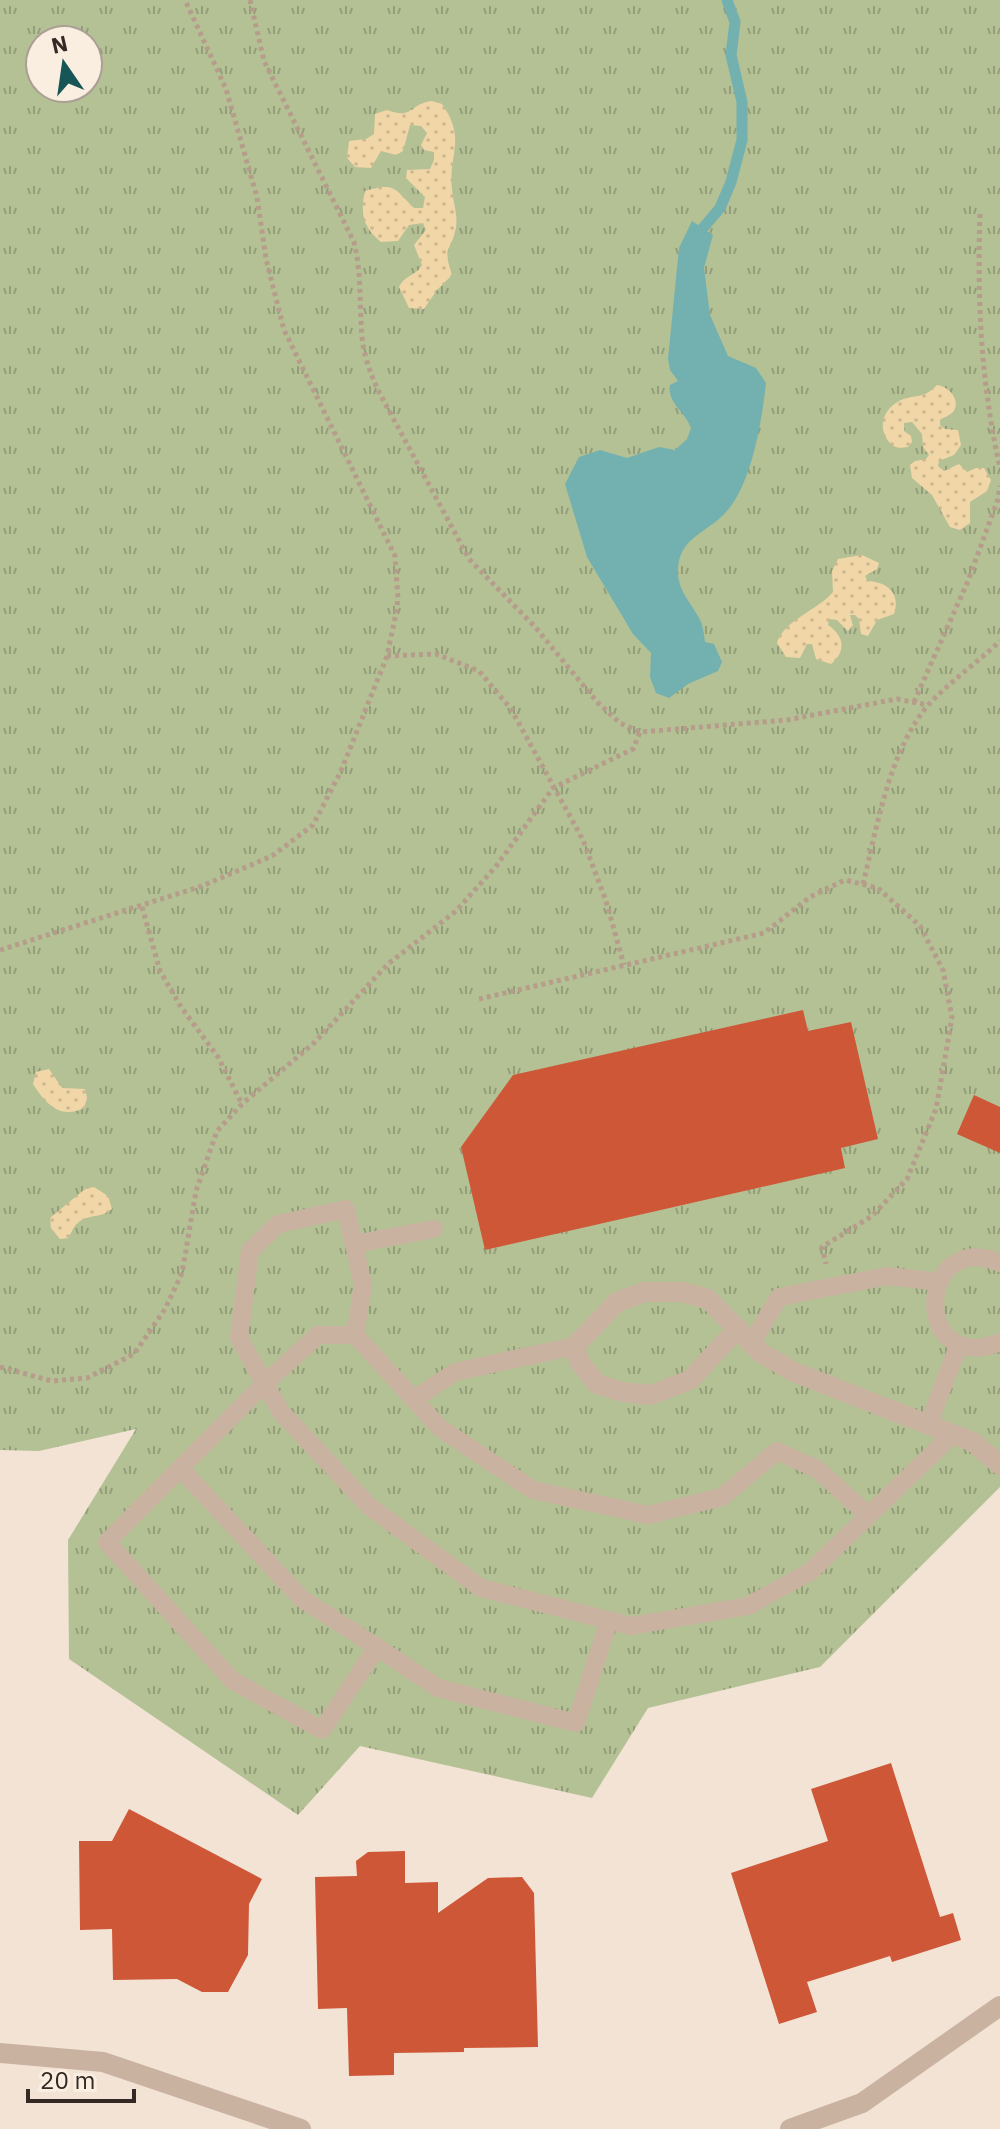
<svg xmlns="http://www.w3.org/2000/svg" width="1000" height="2129" font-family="'IBM Plex Sans',sans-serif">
	<defs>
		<pattern id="grass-tufts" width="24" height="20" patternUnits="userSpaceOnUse" patternTransform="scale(2)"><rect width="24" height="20" fill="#b4c195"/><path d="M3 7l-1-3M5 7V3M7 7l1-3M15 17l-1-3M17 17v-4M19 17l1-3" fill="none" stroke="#939d79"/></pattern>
		<pattern id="sand-dots" width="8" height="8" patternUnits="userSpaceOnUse" patternTransform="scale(2)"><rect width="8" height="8" fill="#f1d6a8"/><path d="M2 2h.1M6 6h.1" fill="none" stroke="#cfb890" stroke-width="1.8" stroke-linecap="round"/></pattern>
	</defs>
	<rect width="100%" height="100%" fill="#f2e3d5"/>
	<path fill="url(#grass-tufts)" fill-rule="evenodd" d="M 0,0 L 1000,0 L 1000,1487 L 820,1667 L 648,1708 L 592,1798 L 360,1746 L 298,1815 L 69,1659 L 68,1540 L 136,1429 L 39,1451 L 0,1450 ZM 40,40 L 88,40 L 88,88 L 40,88 Z"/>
	<g fill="url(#sand-dots)">
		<path d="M 432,101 L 442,104 C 467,140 448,154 452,189 C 453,202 458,215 456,227 C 451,254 442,244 452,275 L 437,290 L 424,309 L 409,308 L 399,287 C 406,274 416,276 422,265 L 414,245 L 426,230 L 423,223 L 409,225 L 398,241 L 381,242 C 363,227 360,214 365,191 C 395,182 394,188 414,208 L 423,208 L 425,197 L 406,178 L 407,170 L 430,169 L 434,160 L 434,152 L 424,150 L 421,145 L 427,133 L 421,126 L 410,125 L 403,151 L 396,155 L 381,151 L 371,168 L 355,167 L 347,158 L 349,141 L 366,139 L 374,134 L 375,114 L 387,110 C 414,120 408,104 432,101 Z"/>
		<path d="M 937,385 C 948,386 962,400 953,412 C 949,416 944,417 940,420 L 940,425 L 945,429 L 958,430 L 961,445 L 954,455 L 939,461 L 938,466 L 944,471 L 959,464 L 967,472 L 976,468 L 984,468 L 991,480 L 987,491 L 970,502 L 970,523 L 960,530 L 950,527 L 932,495 L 912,478 L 910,465 L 915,461 L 926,459 L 929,455 L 923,447 L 922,434 L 912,422 L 904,423 L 904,431 L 911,436 L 912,442 L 908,447 C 900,448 896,449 890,443 C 876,427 884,408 901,400 C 910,396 920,397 927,393 C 931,391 934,388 937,385 Z"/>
		<path d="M 862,555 L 879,563 L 877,569 L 865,576 L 868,581 C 888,582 901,594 894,614 L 877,620 L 868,636 L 861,634 L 859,619 L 855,615 L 850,615 L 853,626 L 848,631 L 837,620 L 829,619 L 828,625 C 844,636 847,651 831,664 L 816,659 L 812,644 L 807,644 L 800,658 L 786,657 L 777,643 C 784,620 818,610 833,592 L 832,571 L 838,559 Z"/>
		<path d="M 49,1069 L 62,1088 L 85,1089 L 87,1098 L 84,1108 C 60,1120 45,1103 33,1084 L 36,1072 Z"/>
		<path d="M 94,1187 L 108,1196 L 112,1209 C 102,1218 91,1214 80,1221 C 74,1225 72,1232 68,1238 L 60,1239 L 51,1228 L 50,1218 L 85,1189 Z"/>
	</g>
	<path fill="#73b0b0" d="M 692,221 L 713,235 L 704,268 L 710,315 L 728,356 L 756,368 L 766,383 C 762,419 752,483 727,511 C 709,532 679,537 678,569 C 677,590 690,601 699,618 C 703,625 704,634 705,642 L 714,644 L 722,662 L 718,671 L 688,684 L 669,698 L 656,693 L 650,677 L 651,653 L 633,634 L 587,557 L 565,484 L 579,457 L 600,450 L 627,458 L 659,447 L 675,450 L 687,439 L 691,428 C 685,411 667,403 670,385 L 678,381 L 670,370 L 668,359 L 679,248 Z"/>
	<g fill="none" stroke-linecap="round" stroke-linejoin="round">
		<path stroke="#73b0b0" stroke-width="11" d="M 703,228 L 720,208 L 731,182 L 742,140 L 742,102 L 731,55 L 735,22 L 727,0"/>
	</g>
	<g fill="#ce5737">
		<path d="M 803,1010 L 808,1031 L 851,1022 L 878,1139 L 841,1148 L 845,1168 L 485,1250 L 461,1147 L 513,1075 Z"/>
		<path d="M 974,1095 L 1000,1107 L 1000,1153 L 957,1134 Z"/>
		<path d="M 891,1763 L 940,1917 L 953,1913 L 961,1940 L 892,1962 L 890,1956 L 807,1982 L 817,2012 L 779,2024 L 731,1873 L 828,1841 L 811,1789 Z"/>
		<path d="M 129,1809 L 262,1879 L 249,1904 L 248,1955 L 228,1992 L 202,1992 L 177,1979 L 113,1980 L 112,1929 L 80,1930 L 79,1841 L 112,1841 Z"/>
		<path d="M 405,1851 L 405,1883 L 438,1882 L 438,1913 L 488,1878 L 522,1877 L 534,1893 L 538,2047 L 464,2048 L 464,2052 L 394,2053 L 394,2075 L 349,2076 L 347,2008 L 318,2009 L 315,1877 L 357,1876 L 356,1861 L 368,1852 Z"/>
	</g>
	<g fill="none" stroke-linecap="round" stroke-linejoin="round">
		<g stroke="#b69c8b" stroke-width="5" stroke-dasharray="4 4" stroke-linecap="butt">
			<path d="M 250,0 L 264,61 L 354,242 C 362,274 359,305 362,337 C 364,357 371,375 379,392 L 469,559 L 536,628 L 597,702 L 620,723 L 640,732 L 787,720 L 897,699 L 928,705"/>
			<path d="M 980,214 C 977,300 981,384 1000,468"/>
			<path d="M 387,656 L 436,654 L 479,671 L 511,709 L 583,840 L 606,901 L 624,965"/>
			<path d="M 914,702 L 968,581 L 998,499 L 1000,486"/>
			<path d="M 863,884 C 877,827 890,746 931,702 C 952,680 978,662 1000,641"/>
			<path d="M 142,907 L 160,971 L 181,1007 L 218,1057 L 242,1104"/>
			<path d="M 0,950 L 202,886 L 272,856 L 313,825 L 341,771 L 387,656 L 395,618 L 398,599 L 395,556 L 284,330 L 266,259 L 257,197 L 226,89 L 185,0"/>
			<path d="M 479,999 L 764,933 L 810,897 L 845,880 L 878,888 L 920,926 L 943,970 L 952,1018 L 936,1109 L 907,1179 L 872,1216 L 822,1247 L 826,1264"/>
			<path d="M 0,1367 L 52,1381 L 87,1378 L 134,1354 L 165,1309 L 182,1273 L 196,1191 L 217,1131 L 242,1104 L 314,1043 L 388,964 L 456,911 L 497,865 L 553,788 L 633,749 L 640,732"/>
		</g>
		<g stroke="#cab2a1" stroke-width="18">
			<path d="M 354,1244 L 434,1229"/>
			<path d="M 1000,1263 C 916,1227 911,1378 1000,1342"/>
			<path d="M 355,1335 L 318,1335 L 264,1384 L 107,1542 L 232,1680 L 322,1730 L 377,1647 L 438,1688 L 576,1723 L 609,1621"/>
			<path d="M 752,1343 L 779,1297 L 888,1276 L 939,1282"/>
			<path d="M 414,1399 L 455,1372 L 575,1346"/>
			<path d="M 929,1423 L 959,1344"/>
			<path d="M 180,1468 L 302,1599 L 377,1647"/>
			<path d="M 868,1515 L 817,1469 L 777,1451 L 722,1497 L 648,1515 L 533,1490 L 440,1428 L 355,1335 L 363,1285 L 346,1209 L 278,1224 L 250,1251 L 239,1338 L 281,1412 L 370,1507 L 481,1588 L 631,1626 L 748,1606 L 811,1571 L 953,1434"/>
		</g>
		<g stroke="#cab2a1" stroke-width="20">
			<path d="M 738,1328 L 690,1380 L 651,1395 L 623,1392 L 597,1384 L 579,1361 L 575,1346 L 617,1302 L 644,1292 L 682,1292 L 708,1299 L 761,1353 L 794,1372 L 973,1442 L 1000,1465"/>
			<path d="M 0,2053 L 103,2062 L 301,2129"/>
			<path d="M 790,2129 L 862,2103 L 1000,2006"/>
		</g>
	</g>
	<g transform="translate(64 64) rotate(347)"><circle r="38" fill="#faeee1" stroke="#ab9f95" stroke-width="2"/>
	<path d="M0-6L14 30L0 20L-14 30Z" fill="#185557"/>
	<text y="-12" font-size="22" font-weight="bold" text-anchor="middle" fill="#342924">N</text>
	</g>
	<path d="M28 2089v12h106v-12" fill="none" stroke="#342924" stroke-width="4"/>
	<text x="40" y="2089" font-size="24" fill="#342924" stroke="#faeee1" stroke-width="6" paint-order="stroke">20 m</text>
</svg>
